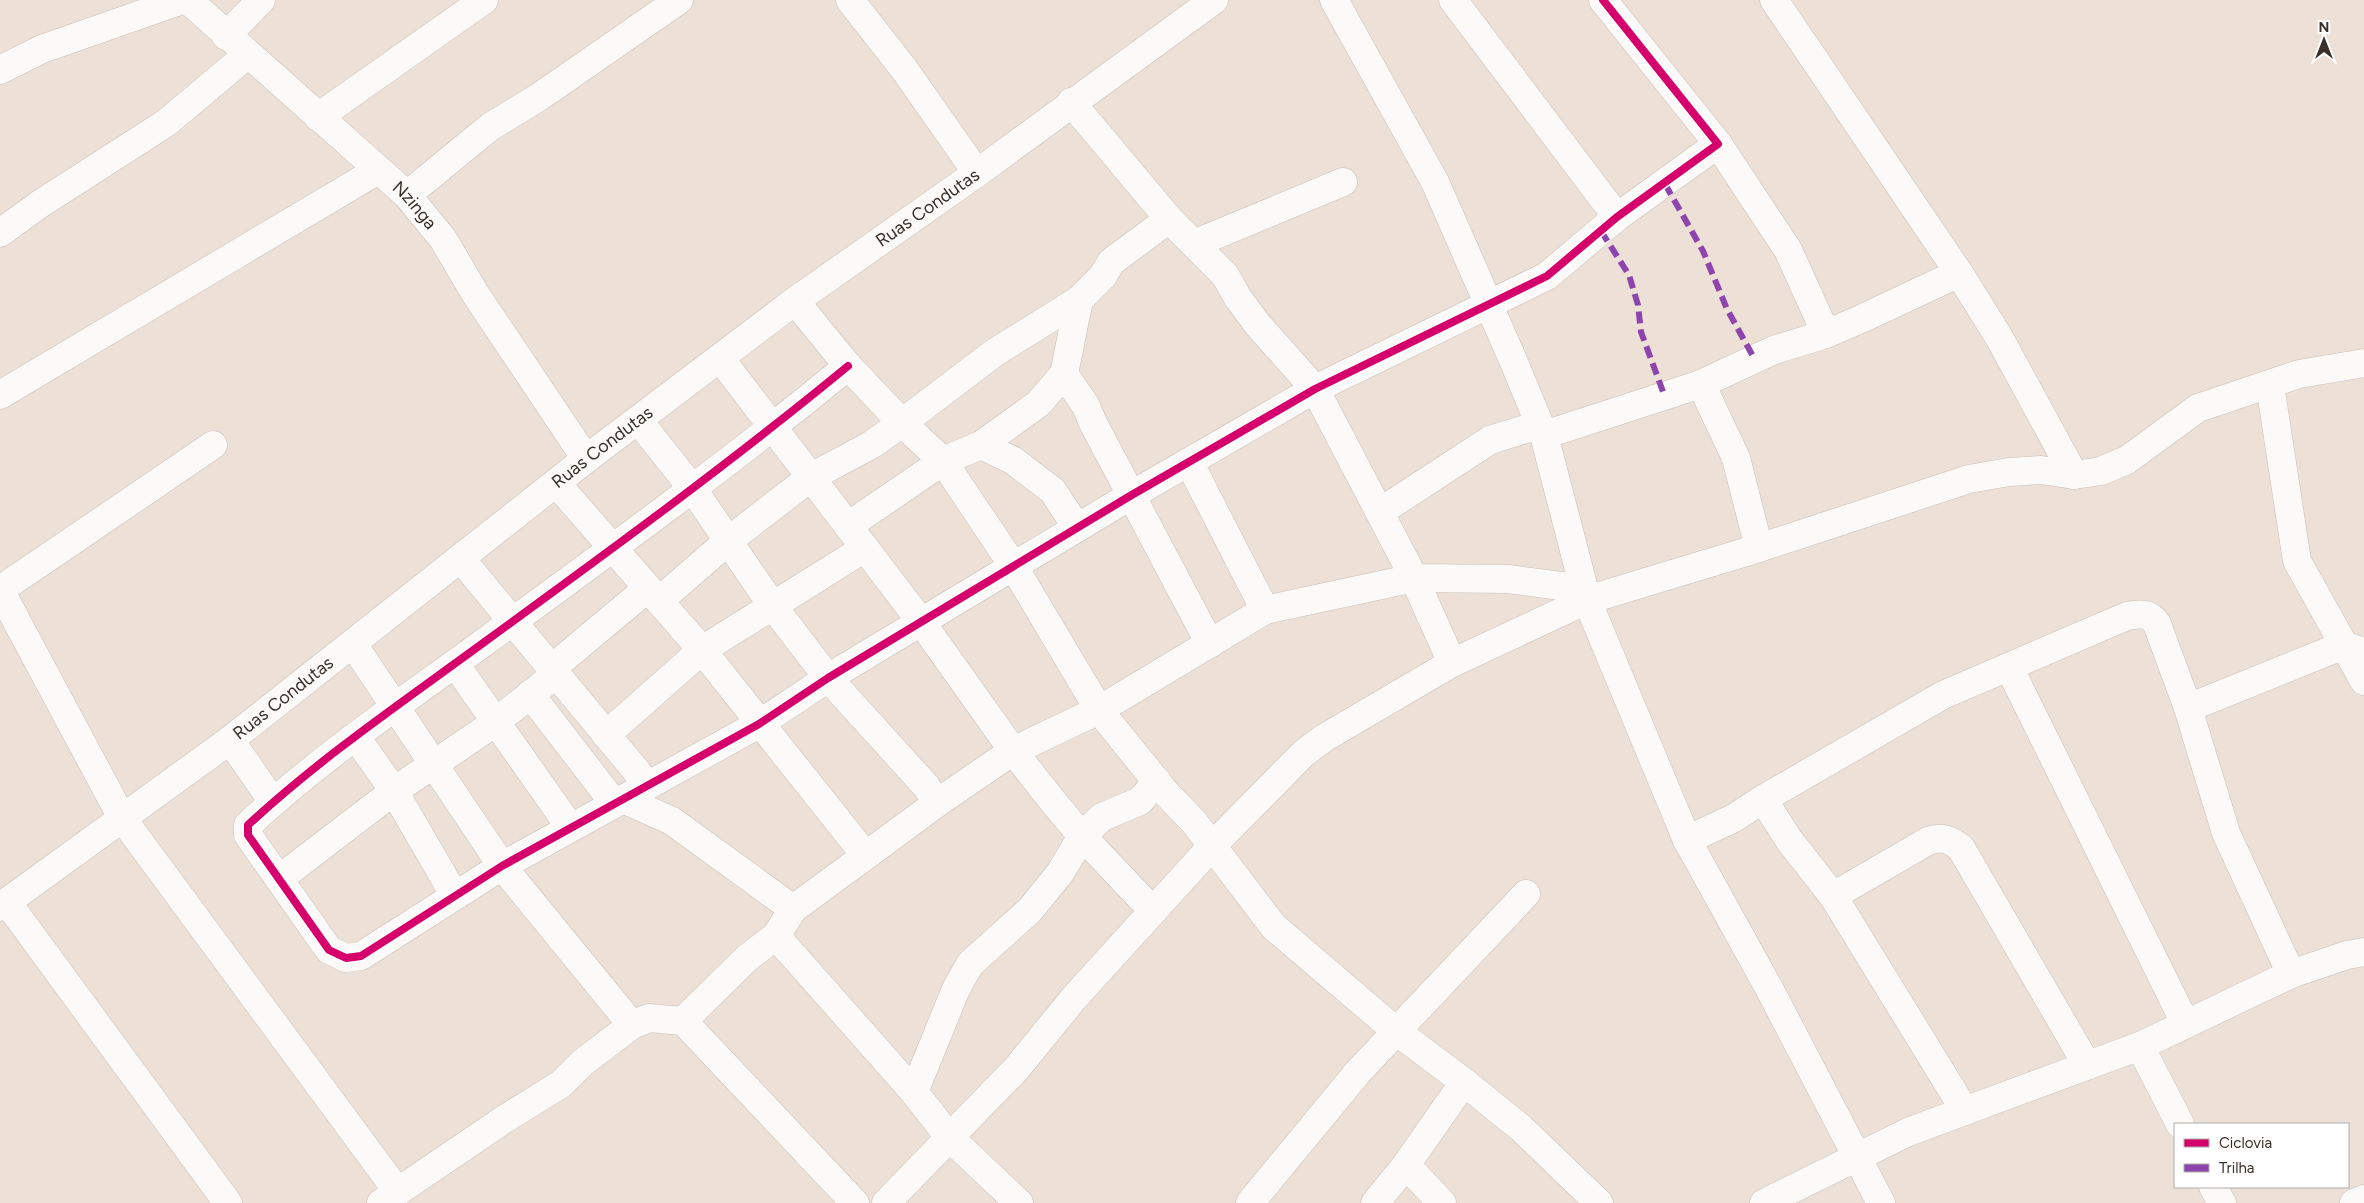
<svg xmlns="http://www.w3.org/2000/svg" width="2364" height="1203" font-family="Figtree,sans-serif">
	<rect width="100%" height="100%" fill="#ede0d7"/>
	<g fill="none" stroke-linecap="round" stroke-linejoin="round">
		<g stroke="#c9bfb7" stroke-width="29">
			<g id="minor">
				<path id="s1" d="M 188,0 L 407,195 L 443,239 L 476,295 L 586,459"/>
				<path d="M 850,0 L 904,69 L 977,173"/>
				<path d="M 1334,0 L 1435,182 L 1513,360 L 1544,435 L 1587,600 L 1687,840 L 1770,990 L 1881,1203"/>
				<path d="M 1453,0 L 1617,217"/>
				<path d="M 1774,0 L 1959,273 L 2000,339 L 2074,475"/>
				<path d="M 226,36 L 261,0"/>
				<path d="M 0,70 L 42,49 L 182,0"/>
				<path d="M 1071,102 L 1169,219 L 1225,275 L 1238,298 L 1258,325 L 1315,389 L 1414,578 L 1508,579 L 1584,589"/>
				<path d="M 318,117 L 484,0"/>
				<path d="M 1718,144 L 1788,250 L 1826,334"/>
				<path d="M 407,195 L 490,127 L 539,97 L 679,0"/>
				<path d="M 0,233 L 40,204 L 166,123 L 247,55"/>
				<path d="M 1194,244 L 1343,182"/>
				<path d="M 795,301 L 848,366 L 902,423 L 994,353 L 1079,300 L 1103,276 L 1111,262 L 1169,219"/>
				<path d="M 720,358 L 922,623 L 1013,751 L 1055,804 L 1082,836 L 1153,911"/>
				<path d="M 848,366 C 729,464 604,555 479,646 C 401,703 319,759 248,825 L 248,835 L 329,950 L 346,958 L 361,956 L 502,866 L 759,724 L 828,678 L 1130,496 L 1315,389 L 1547,276 L 1617,217 L 1718,144 L 1603,0"/>
				<path d="M 1064,374 L 1086,406 L 1093,423 L 1210,644"/>
				<path d="M 1701,384 L 1736,458 L 1759,548"/>
				<path d="M 2270,385 L 2297,561 L 2364,681"/>
				<path d="M 0,395 L 378,170"/>
				<path d="M 638,420 L 692,488 L 772,605 L 828,678 L 926,786 L 937,803 L 1013,751 L 1099,710 L 1265,610 L 1414,578 L 1452,663"/>
				<path d="M 1544,435 L 1701,384 L 1774,350 L 1826,334 L 1861,319 L 1959,273"/>
				<path d="M 981,445 L 1038,404 L 1064,374 L 1079,300"/>
				<path d="M 1189,462 L 1265,610"/>
				<path d="M 556,483 L 702,650 L 862,851 L 868,854 L 793,909 L 776,936"/>
				<path d="M 1380,512 L 1490,440 L 1539,425"/>
				<path d="M 848,526 L 943,461 L 1014,567 L 1099,710 L 1165,792 L 1194,822 L 1274,927 L 1396,1031 L 1464,1082 L 1521,1128 L 1599,1203"/>
				<path d="M 461,559 L 648,785"/>
				<path d="M 0,590 L 122,818 L 398,1192"/>
				<path d="M 0,590 L 213,445"/>
				<path d="M 659,601 L 728,541 L 811,477 L 871,445 L 902,423 L 943,461 L 981,445 L 1014,461 L 1053,491 L 1077,528"/>
				<path d="M 353,644 L 502,866 L 632,1025"/>
				<path d="M 2009,667 L 2185,1023"/>
				<path d="M 551,669 L 648,588"/>
				<path d="M 556,674 L 496,722 L 570,827"/>
				<path d="M 530,694 L 614,803"/>
				<path d="M 2188,708 L 2344,645 L 2360,651"/>
				<path d="M 606,735 L 702,650 L 865,548"/>
				<path d="M 356,737 L 394,791 L 455,896"/>
				<path d="M 230,740 L 273,802"/>
				<path d="M 623,799 L 672,821 L 793,909"/>
				<path d="M 1763,799 L 1943,695 L 2127,616 C 2140,614 2149,612 2157,624 L 2188,708 L 2226,833 L 2291,974"/>
				<path d="M 1687,840 L 1734,818 L 1763,799 L 1789,840 L 1833,896 L 1965,1111"/>
				<path d="M 868,854 L 937,803"/>
				<path d="M 279,879 L 394,791 L 496,722 L 455,664"/>
				<path d="M 1833,896 L 1928,841 C 1942,836 1949,839 1961,848 L 2087,1065"/>
				<path d="M 7,902 L 228,1203"/>
				<path id="s2" d="M 0,907 L 230,740 L 586,459 L 795,301 L 977,173 L 1214,0"/>
				<path d="M 683,1021 L 855,1203"/>
				<path d="M 2140,1046 L 2180,1124"/>
				<path d="M 914,1092 L 956,989 L 970,964 L 1030,910 L 1060,873 L 1082,836 L 1102,817 L 1140,801 L 1157,781"/>
				<path d="M 1406,1165 L 1442,1203"/>
				<path d="M 2213,1187 L 2222,1203"/>
				<path d="M 381,1203 L 503,1120 L 561,1084 L 582,1063 L 632,1025 L 649,1018 L 683,1021 L 747,958 L 776,936 L 914,1092 L 950,1138 L 1019,1203"/>
				<path d="M 886,1203 L 1017,1068 L 1074,998 L 1213,845 L 1304,753 L 1324,738 L 1452,663 L 1587,600 L 1759,548 L 1969,479 L 2009,472 L 2041,470 L 2074,475 L 2101,471 L 2127,460 L 2198,408 L 2299,374 L 2364,363"/>
				<path d="M 1250,1203 L 1358,1072 L 1526,894"/>
				<path d="M 1375,1203 L 1406,1165 L 1464,1082"/>
				<path d="M 1764,1203 L 1908,1132 L 2140,1046 L 2291,974 L 2347,955 L 2364,952"/>
				<path d="M 2354,1203 L 2364,1199"/>
			</g>
		</g>
		<use href="#minor" stroke="#fcfaf9" stroke-width="28"/>
		<g stroke="#8e44ad" stroke-width="6" stroke-dasharray="12 6" stroke-linecap="butt">
			<path d="M 1665,184 L 1703,251 L 1727,309 L 1754,358"/>
			<path d="M 1601,231 L 1629,275 L 1638,305 L 1641,332 L 1665,397"/>
		</g>
		<g stroke="#fff" stroke-width="11">
			<path id="cycleway" d="M 848,366 C 729,464 604,555 479,646 C 401,703 319,759 248,825 L 248,835 L 329,950 L 346,958 L 361,956 L 502,866 L 759,724 L 828,678 L 1130,496 L 1315,389 L 1547,276 L 1617,217 L 1718,144 L 1603,0"/>
		</g>
		<use href="#cycleway" stroke="#d6006c" stroke-width="8"/>
	</g>
	<g text-anchor="middle" stroke-width="5" stroke-linejoin="round" paint-order="stroke">
		<g font-size="18" fill="#3a302a" stroke="#fff">
			<text dy="6" stroke="none"><textPath href="#s1" startOffset="306">Nzinga</textPath></text>
			<text dy="6" stroke="none"><textPath href="#s2" startOffset="1162">Ruas Condutas</textPath></text>
			<text dy="6" stroke="none"><textPath href="#s2" startOffset="758">Ruas Condutas</textPath></text>
			<text dy="6" stroke="none"><textPath href="#s2" startOffset="352">Ruas Condutas</textPath></text>
		</g>
	</g>
	<rect x="2174" y="1123" width="175" height="65" fill="#ffffff" stroke="#b0acaa"/>
	<rect x="2184" y="1139" width="25" height="8" fill="#d6006c" stroke="#b0acaa"/>
	<text x="2219" y="1148" font-size="15" fill="#3a302a">Ciclovia</text>
	<rect x="2184" y="1164" width="25" height="8" fill="#8e44ad" stroke="#b0acaa"/>
	<text x="2219" y="1173" font-size="15" fill="#3a302a">Trilha</text>
	<g transform="translate(2324 40)" stroke="#ffffff" stroke-width="4" paint-order="stroke">
	<path d="M0-4L9 19L0 12L-9 19Z" fill="#3a302a"/>
	<text y="-8" font-size="14" font-weight="bold" text-anchor="middle" fill="#3a302a">N</text>
	</g>
</svg>
